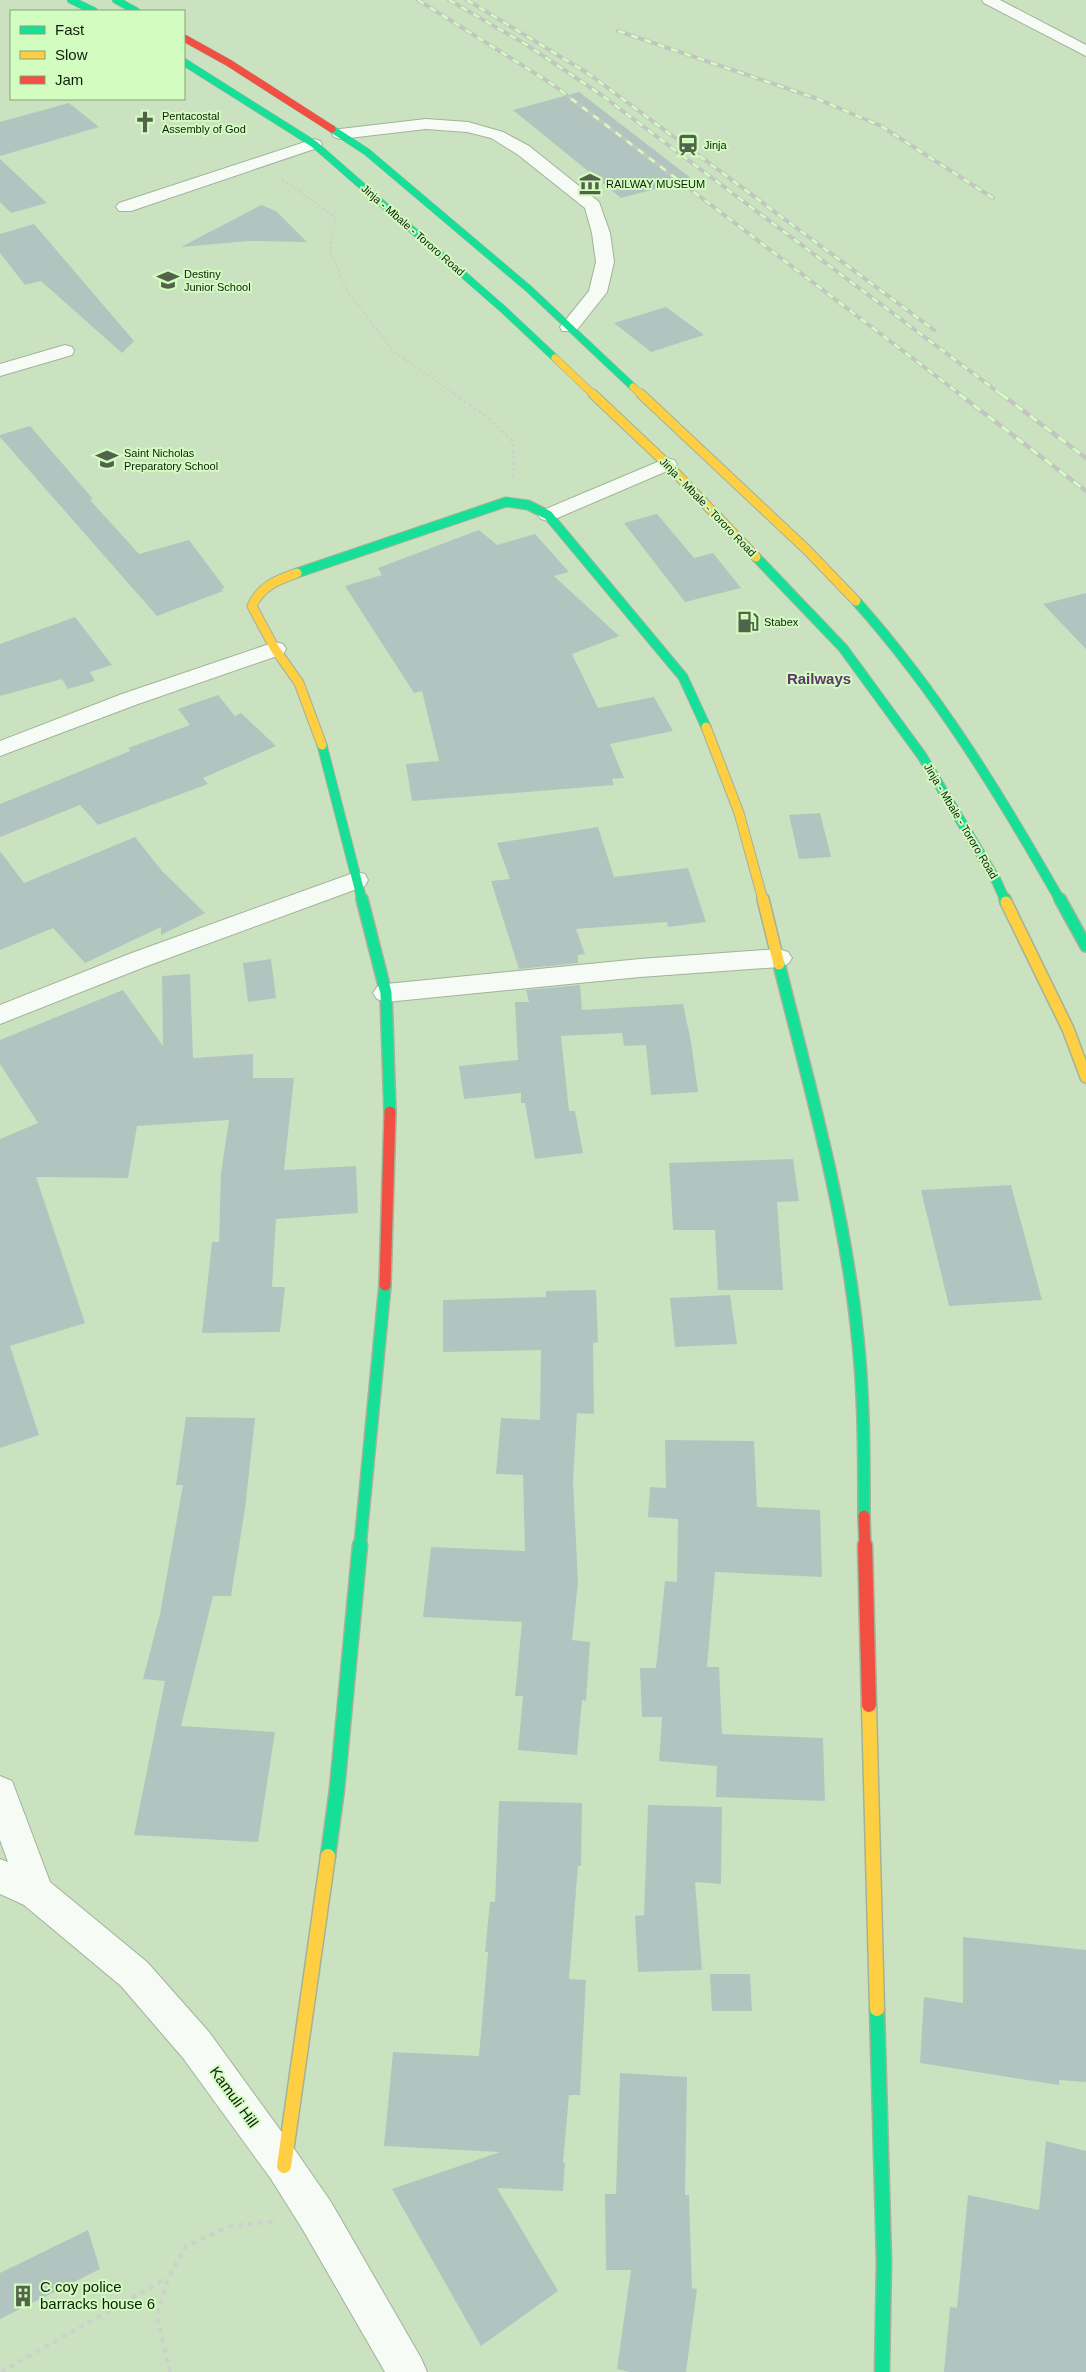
<svg xmlns="http://www.w3.org/2000/svg" width="1086" height="2372" font-family="Arial,sans-serif">
	<rect width="100%" height="100%" fill="#cbe2c1"/>
	<g fill="#b2c4c0">
		<path d="M 579,92 L 692,179 L 621,198 L 513,110 Z"/>
		<path d="M 69,103 L 99,127 L 0,156 L 0,122 Z"/>
		<path d="M 0,159 L 47,203 L 11,213 L 0,202 Z"/>
		<path d="M 261,205 L 276,211 L 307,242 L 249,241 L 181,247 Z"/>
		<path d="M 34,224 L 134,341 L 122,353 L 41,281 L 25,285 L 0,253 L 0,234 Z"/>
		<path d="M 666,307 L 704,335 L 651,352 L 614,323 Z"/>
		<path d="M 30,426 L 93,499 L 90,500 L 139,554 L 189,540 L 225,588 L 221,589 L 223,591 L 157,616 L 0,437 L 0,435 Z"/>
		<path d="M 657,514 L 694,558 L 713,553 L 741,588 L 685,602 L 624,523 Z"/>
		<path d="M 479,530 L 497,545 L 535,534 L 569,572 L 554,576 L 619,636 L 572,654 L 598,708 L 654,697 L 673,731 L 610,744 L 624,778 L 612,779 L 614,785 L 412,801 L 406,764 L 439,761 L 422,691 L 414,693 L 345,586 L 382,575 L 378,568 Z"/>
		<path d="M 1086,593 L 1086,649 L 1043,604 Z"/>
		<path d="M 75,617 L 112,665 L 90,672 L 95,681 L 68,689 L 62,679 L 0,696 L 0,644 Z"/>
		<path d="M 218,695 L 235,716 L 241,713 L 276,746 L 203,778 L 208,784 L 98,825 L 80,805 L 0,837 L 0,804 L 130,751 L 128,748 L 190,725 L 178,709 Z"/>
		<path d="M 820,813 L 831,857 L 799,859 L 789,815 Z"/>
		<path d="M 598,827 L 614,877 L 688,868 L 706,922 L 668,927 L 667,922 L 576,929 L 585,954 L 578,955 L 578,963 L 519,969 L 491,881 L 510,879 L 497,843 Z"/>
		<path d="M 135,837 L 162,871 L 205,913 L 161,935 L 161,927 L 85,963 L 53,928 L 0,950 L 0,851 L 24,883 Z"/>
		<path d="M 271,959 L 276,998 L 248,1002 L 243,963 Z"/>
		<path d="M 190,974 L 193,1058 L 253,1054 L 253,1078 L 294,1078 L 284,1170 L 356,1166 L 358,1213 L 276,1219 L 272,1287 L 285,1287 L 280,1332 L 202,1333 L 212,1242 L 219,1242 L 221,1173 L 229,1120 L 137,1126 L 128,1178 L 36,1177 L 85,1323 L 10,1346 L 39,1435 L 0,1448 L 0,1139 L 38,1123 L 0,1064 L 0,1040 L 123,990 L 163,1046 L 162,976 Z"/>
		<path d="M 580,985 L 582,1010 L 683,1004 L 691,1042 L 698,1092 L 651,1095 L 646,1045 L 624,1046 L 622,1033 L 561,1036 L 569,1111 L 575,1111 L 583,1153 L 535,1159 L 525,1103 L 521,1103 L 521,1093 L 464,1099 L 459,1066 L 518,1060 L 515,1002 L 529,1002 L 526,990 Z"/>
		<path d="M 793,1159 L 799,1201 L 777,1202 L 783,1290 L 718,1290 L 715,1230 L 673,1230 L 669,1163 Z"/>
		<path d="M 1011,1185 L 1042,1300 L 949,1306 L 921,1190 Z"/>
		<path d="M 596,1290 L 598,1342 L 593,1343 L 594,1414 L 577,1413 L 573,1481 L 578,1582 L 572,1640 L 590,1642 L 586,1701 L 582,1700 L 577,1755 L 518,1750 L 523,1696 L 515,1696 L 522,1622 L 423,1617 L 431,1547 L 525,1551 L 523,1475 L 496,1474 L 501,1418 L 540,1420 L 541,1350 L 443,1352 L 443,1300 L 546,1297 L 546,1291 Z"/>
		<path d="M 730,1295 L 737,1344 L 675,1347 L 670,1298 Z"/>
		<path d="M 186,1417 L 255,1418 L 245,1509 L 231,1596 L 213,1596 L 181,1726 L 275,1732 L 258,1842 L 134,1835 L 165,1681 L 143,1679 L 160,1614 L 183,1485 L 176,1485 Z"/>
		<path d="M 665,1440 L 754,1441 L 757,1507 L 820,1510 L 822,1577 L 715,1572 L 707,1667 L 719,1667 L 722,1734 L 823,1738 L 825,1801 L 716,1797 L 717,1766 L 659,1761 L 662,1717 L 642,1717 L 640,1668 L 656,1668 L 665,1581 L 677,1582 L 678,1519 L 648,1517 L 650,1487 L 666,1488 Z"/>
		<path d="M 499,1801 L 582,1803 L 581,1866 L 578,1866 L 569,1979 L 586,1980 L 580,2095 L 569,2095 L 563,2163 L 565,2163 L 563,2191 L 497,2188 L 558,2291 L 481,2346 L 392,2189 L 500,2152 L 384,2146 L 393,2052 L 479,2056 L 488,1952 L 485,1952 L 490,1902 L 495,1902 Z"/>
		<path d="M 648,1805 L 722,1807 L 721,1884 L 695,1882 L 702,1970 L 638,1972 L 635,1916 L 644,1915 Z"/>
		<path d="M 963,1937 L 1086,1950 L 1086,2082 L 1059,2080 L 1059,2085 L 920,2063 L 924,1997 L 963,2003 Z"/>
		<path d="M 710,1974 L 750,1974 L 752,2011 L 712,2011 Z"/>
		<path d="M 620,2073 L 687,2077 L 685,2195 L 689,2195 L 692,2288 L 697,2289 L 686,2372 L 630,2372 L 617,2369 L 631,2270 L 606,2270 L 605,2194 L 616,2194 Z"/>
		<path d="M 1046,2141 L 1086,2151 L 1086,2372 L 944,2372 L 950,2307 L 957,2308 L 968,2195 L 1039,2210 Z"/>
		<path d="M 88,2230 L 100,2269 L 0,2319 L 0,2273 Z"/>
	</g>
	<g fill="none" stroke-linecap="round" stroke-linejoin="round">
		<g stroke="#a1b399" stroke-width="2">
			<g id="street">
				<path d="M 982,0 L 1000,0 L 1086,45 L 1086,56 L 984,3 Z"/>
				<path d="M 426,119 L 468,122 L 503,132 L 529,146 L 599,202 L 610,233 L 614,262 L 607,292 L 576,331 L 562,331 L 560,327 L 589,291 L 596,262 L 592,233 L 585,208 L 517,154 L 491,138 L 467,132 L 426,129 L 340,139 L 334,137 L 332,134 L 334,131 L 340,129 Z"/>
				<path d="M 314,139 L 320,141 L 322,144 L 320,147 L 131,211 L 119,211 L 116,207 L 119,203 Z"/>
				<path d="M 65,345 L 72,347 L 74,351 L 72,355 L 0,376 L 0,364 Z"/>
				<path d="M 667,458 L 674,460 L 677,464 L 674,468 L 555,519 L 548,521 L 541,519 L 538,515 L 541,511 Z"/>
				<path d="M 275,642 L 283,644 L 286,649 L 283,654 L 138,704 L 0,756 L 0,741 L 122,694 Z"/>
				<path d="M 356,872 L 365,874 L 368,880 L 365,886 L 147,966 L 0,1024 L 0,1005 L 129,954 Z"/>
				<path d="M 779,949 L 788,952 L 792,958 L 788,964 L 779,967 L 640,977 L 386,1002 L 377,999 L 373,993 L 377,987 L 386,984 L 640,959 Z"/>
				<path d="M 0,1776 L 12,1781 L 50,1882 L 147,1962 L 209,2032 L 297,2153 L 331,2202 L 421,2358 L 427,2372 L 385,2372 L 303,2230 L 271,2179 L 183,2058 L 121,1986 L 24,1905 L 0,1894 L 0,1859 L 8,1862 L 0,1840 Z"/>
			</g>
		</g>
		<g stroke="#a1b399" stroke-width="8">
			<g id="fast-far3">
				<path d="M 71,0 L 94,11"/>
				<path d="M 116,0 L 136,11"/>
				<path d="M 184,62 L 314,144 L 504,310 L 555,358"/>
				<path d="M 332,129 L 367,152 L 529,289 L 633,387"/>
			</g>
		</g>
		<g stroke="#a1b399" stroke-width="11">
			<g id="fast-far2">
				<path d="M 756,557 L 843,648 L 922,756 L 996,880 L 1005,900"/>
				<path d="M 297,573 L 506,502 L 528,505 L 548,515 L 683,677 L 706,727"/>
				<path d="M 856,601 C 938,693 999,793 1060,900"/>
				<path d="M 322,745 L 362,900"/>
			</g>
		</g>
		<g stroke="#a1b399" stroke-width="14">
			<g id="fast-far1">
				<path d="M 362,899 L 386,993 L 390,1112"/>
				<path d="M 1005,899 L 1006,902"/>
				<path d="M 1060,899 L 1086,946"/>
				<path d="M 779,964 C 809,1085 844,1207 857,1331 C 864,1392 864,1454 864,1516"/>
				<path d="M 360,1546 L 385,1285"/>
			</g>
		</g>
		<g stroke="#a1b399" stroke-width="17">
			<g id="fast">
				<path d="M 328,1856 L 337,1789 L 360,1545"/>
				<path d="M 877,2009 L 884,2261 L 882,2372"/>
			</g>
		</g>
		<g stroke="#a1b399" stroke-width="8">
			<g id="slow-far3">
				<path d="M 555,358 L 594,395"/>
				<path d="M 633,387 L 642,395"/>
			</g>
		</g>
		<g stroke="#a1b399" stroke-width="11">
			<g id="slow-far2">
				<path d="M 593,394 L 667,464 L 756,557"/>
				<path d="M 641,394 L 807,550 L 856,601"/>
				<path d="M 297,573 C 277,580 261,586 252,606 L 275,649 L 299,683 L 322,745"/>
				<path d="M 706,727 L 739,813 L 763,900"/>
			</g>
		</g>
		<g stroke="#a1b399" stroke-width="14">
			<g id="slow-far1">
				<path d="M 763,899 L 779,964"/>
				<path d="M 1006,902 L 1068,1029 L 1086,1077"/>
			</g>
		</g>
		<g stroke="#a1b399" stroke-width="17">
			<g id="slow">
				<path d="M 869,1705 L 877,2009"/>
				<path d="M 284,2166 L 328,1856"/>
			</g>
		</g>
		<g stroke="#a1b399" stroke-width="8">
			<path id="jam-far2" d="M 184,38 L 229,63 L 332,129"/>
		</g>
		<g stroke="#a1b399" stroke-width="14">
			<g id="jam-far1">
				<path d="M 385,1285 L 390,1112"/>
				<path d="M 864,1516 L 865,1546"/>
			</g>
		</g>
		<g stroke="#a1b399" stroke-width="17">
			<path id="jam" d="M 865,1545 L 869,1705"/>
		</g>
		<path stroke="#cbd2c9" stroke-width="2" stroke-dasharray="2.5 2.5" stroke-linecap="butt" d="M 282,179 L 335,217 L 330,250 L 347,291 L 394,352 L 456,395"/>
		<path stroke="#cbd2c9" stroke-width="2.5" stroke-dasharray="3 3" stroke-linecap="butt" d="M 454,394 L 488,418 L 513,442 L 514,467 L 512,479"/>
		<g stroke="#cbd2c9" stroke-width="4" stroke-dasharray="5 5" stroke-linecap="butt">
			<path d="M 1,2372 L 167,2278"/>
			<path d="M 170,2372 L 157,2317 L 168,2278 L 186,2246 L 231,2226 L 277,2221"/>
		</g>
		<use href="#street" fill="#f7fbf6" fill-rule="evenodd"/>
		<use href="#fast-far3" stroke="#16e098" stroke-width="7"/>
		<use href="#fast-far2" stroke="#16e098" stroke-width="9"/>
		<use href="#fast-far1" stroke="#16e098" stroke-width="11"/>
		<use href="#fast" stroke="#16e098" stroke-width="14"/>
		<use href="#slow-far3" stroke="#ffcf43" stroke-width="7"/>
		<use href="#slow-far2" stroke="#ffcf43" stroke-width="9"/>
		<use href="#slow-far1" stroke="#ffcf43" stroke-width="11"/>
		<use href="#slow" stroke="#ffcf43" stroke-width="14"/>
		<use href="#jam-far2" stroke="#f24e42" stroke-width="7"/>
		<use href="#jam-far1" stroke="#f24e42" stroke-width="11"/>
		<use href="#jam" stroke="#f24e42" stroke-width="14"/>
		<g stroke="#c1c7be" stroke-width="4">
			<g id="rail-far1">
				<path d="M 418,0 L 552,84 L 961,395"/>
				<path d="M 449,0 L 527,45 L 600,94 L 1002,395"/>
				<path d="M 467,0 L 589,74 L 934,330"/>
				<path d="M 618,31 L 815,98 L 881,126 L 993,198"/>
			</g>
		</g>
		<g stroke="#c1c7be" stroke-width="4.5">
			<g id="rail">
				<path d="M 959,394 L 1086,491"/>
				<path d="M 1001,394 L 1086,458"/>
			</g>
		</g>
		<use href="#rail-far1" stroke="#d2fcc0" stroke-width="2.5" stroke-dasharray="7" stroke-linecap="butt"/>
		<use href="#rail" stroke="#d2fcc0" stroke-width="3" stroke-dasharray="9" stroke-linecap="butt"/>
	</g>
	<defs>
		<g id="church-bare" transform="scale(1.725)"><path d="M-1.2-6h2.4v3.5h3.3v2.4h-3.3V6h-2.4V-.1h-3.3v-2.4h3.3Z" fill="#516349" stroke="#d2fcc0" stroke-width="2.5" paint-order="stroke"/></g>
		<g id="station-bare" transform="scale(1.725)"><path d="M-3-6H3Q5-6 5-4V2Q5 4 3 4L4.5 6H3L1.5 4h-3L-3 6H-4.5L-3 4Q-5 4-5 2V-4Q-5-6-3-6ZM-3.5-4v3h7v-3ZM-3.5 1v1.5H-2V1ZM2 1v1.5H3.5V1Z" fill="#516349" stroke="#d2fcc0" stroke-width="2.5" paint-order="stroke"/></g>
		<g id="museum-bare" transform="scale(1.725)"><path d="M0-6L6-3V-2H-6V-3ZM-5-1h2V3h-2ZM-1-1h2V3h-2ZM3-1h2V3H3ZM-6 4H6V6H-6Z" fill="#516349" stroke="#d2fcc0" stroke-width="2.5" paint-order="stroke"/></g>
		<g id="school-bare" transform="scale(1.725)"><path d="M0-5L7-2L0 1L-7-2ZM-4 1L0 2.5L4 1V4Q0 6-4 4Z" fill="#516349" stroke="#d2fcc0" stroke-width="2.5" paint-order="stroke"/></g>
		<g id="fuel-bare" transform="scale(1.725)"><path d="M-5.5-6h7V0h2V4h1.3V-2.5L3-4.5l.8-.8L6-3V5H2.5V1h-1V6h-7ZM-4.2-4.7v3.2H.2V-4.7Z" fill="#516349" stroke="#d2fcc0" stroke-width="2.5" paint-order="stroke"/></g>
		<g id="building-bare" transform="scale(1.725)"><path d="M-4-6H4V6H1V3H-1V6H-4ZM-2.5-4.3h1.7v1.8h-1.7ZM.8-4.3h1.7v1.8H.8ZM-2.5-1h1.7V.8h-1.7ZM.8-1h1.7V.8H.8Z" fill="#516349" stroke="#d2fcc0" stroke-width="2.5" paint-order="stroke"/></g>
	</defs>
	<g fill-rule="evenodd">
		<use href="#church-bare" x="145" y="122"/>
		<use href="#station-bare" x="688" y="145"/>
		<use href="#museum-bare" x="590" y="184"/>
		<use href="#school-bare" x="168" y="280"/>
		<use href="#school-bare" x="107" y="459"/>
		<use href="#fuel-bare" x="748" y="622"/>
		<use href="#building-bare" x="23" y="2296"/>
	</g>
	<g text-anchor="middle" stroke-width="4" stroke-linejoin="round" paint-order="stroke">
		<g font-size="11" fill="#101f09" stroke="#d2fcc0" text-anchor="start">
			<text x="162" y="120">Pentacostal<tspan x="162" dy="13">Assembly of God</tspan></text>
			<text x="704" y="149">Jinja</text>
			<text x="606" y="188">RAILWAY MUSEUM</text>
			<text x="184" y="278">Destiny<tspan x="184" dy="13">Junior School</tspan></text>
			<text x="124" y="457">Saint Nicholas<tspan x="124" dy="13">Preparatory School</tspan></text>
			<text x="764" y="626">Stabex</text>
		</g>
		<g font-size="11" fill="#101f09" stroke="#d2fcc0">
			<text transform="translate(413 230) rotate(41)" y="4">Jinja - Mbale - Tororo Road</text>
			<text transform="translate(708 507) rotate(46)" y="4">Jinja - Mbale - Tororo Road</text>
			<text transform="translate(961 821) rotate(59)" y="4">Jinja - Mbale - Tororo Road</text>
		</g>
		<g font-size="15" font-weight="bold" fill="#5e356c" stroke="#d2fcc0">
			<text x="819" y="684">Railways</text>
		</g>
		<g font-size="15" fill="#101f09" stroke="#d2fcc0">
			<text transform="translate(234 2097) rotate(54)" y="5">Kamuli Hill</text>
		</g>
		<g font-size="15" fill="#101f09" stroke="#d2fcc0" text-anchor="start">
			<text x="40" y="2292">C coy police<tspan x="40" dy="17">barracks house 6</tspan></text>
		</g>
	</g>
	<rect x="10" y="10" width="175" height="90" fill="#d2fcc0" stroke="#84a477"/>
	<rect x="20" y="26" width="25" height="8" fill="#16e098" stroke="#84a477"/>
	<text x="55" y="35" font-size="15" fill="#101f09">Fast</text>
	<rect x="20" y="51" width="25" height="8" fill="#ffcf43" stroke="#84a477"/>
	<text x="55" y="60" font-size="15" fill="#101f09">Slow</text>
	<rect x="20" y="76" width="25" height="8" fill="#f24e42" stroke="#84a477"/>
	<text x="55" y="85" font-size="15" fill="#101f09">Jam</text>
</svg>
